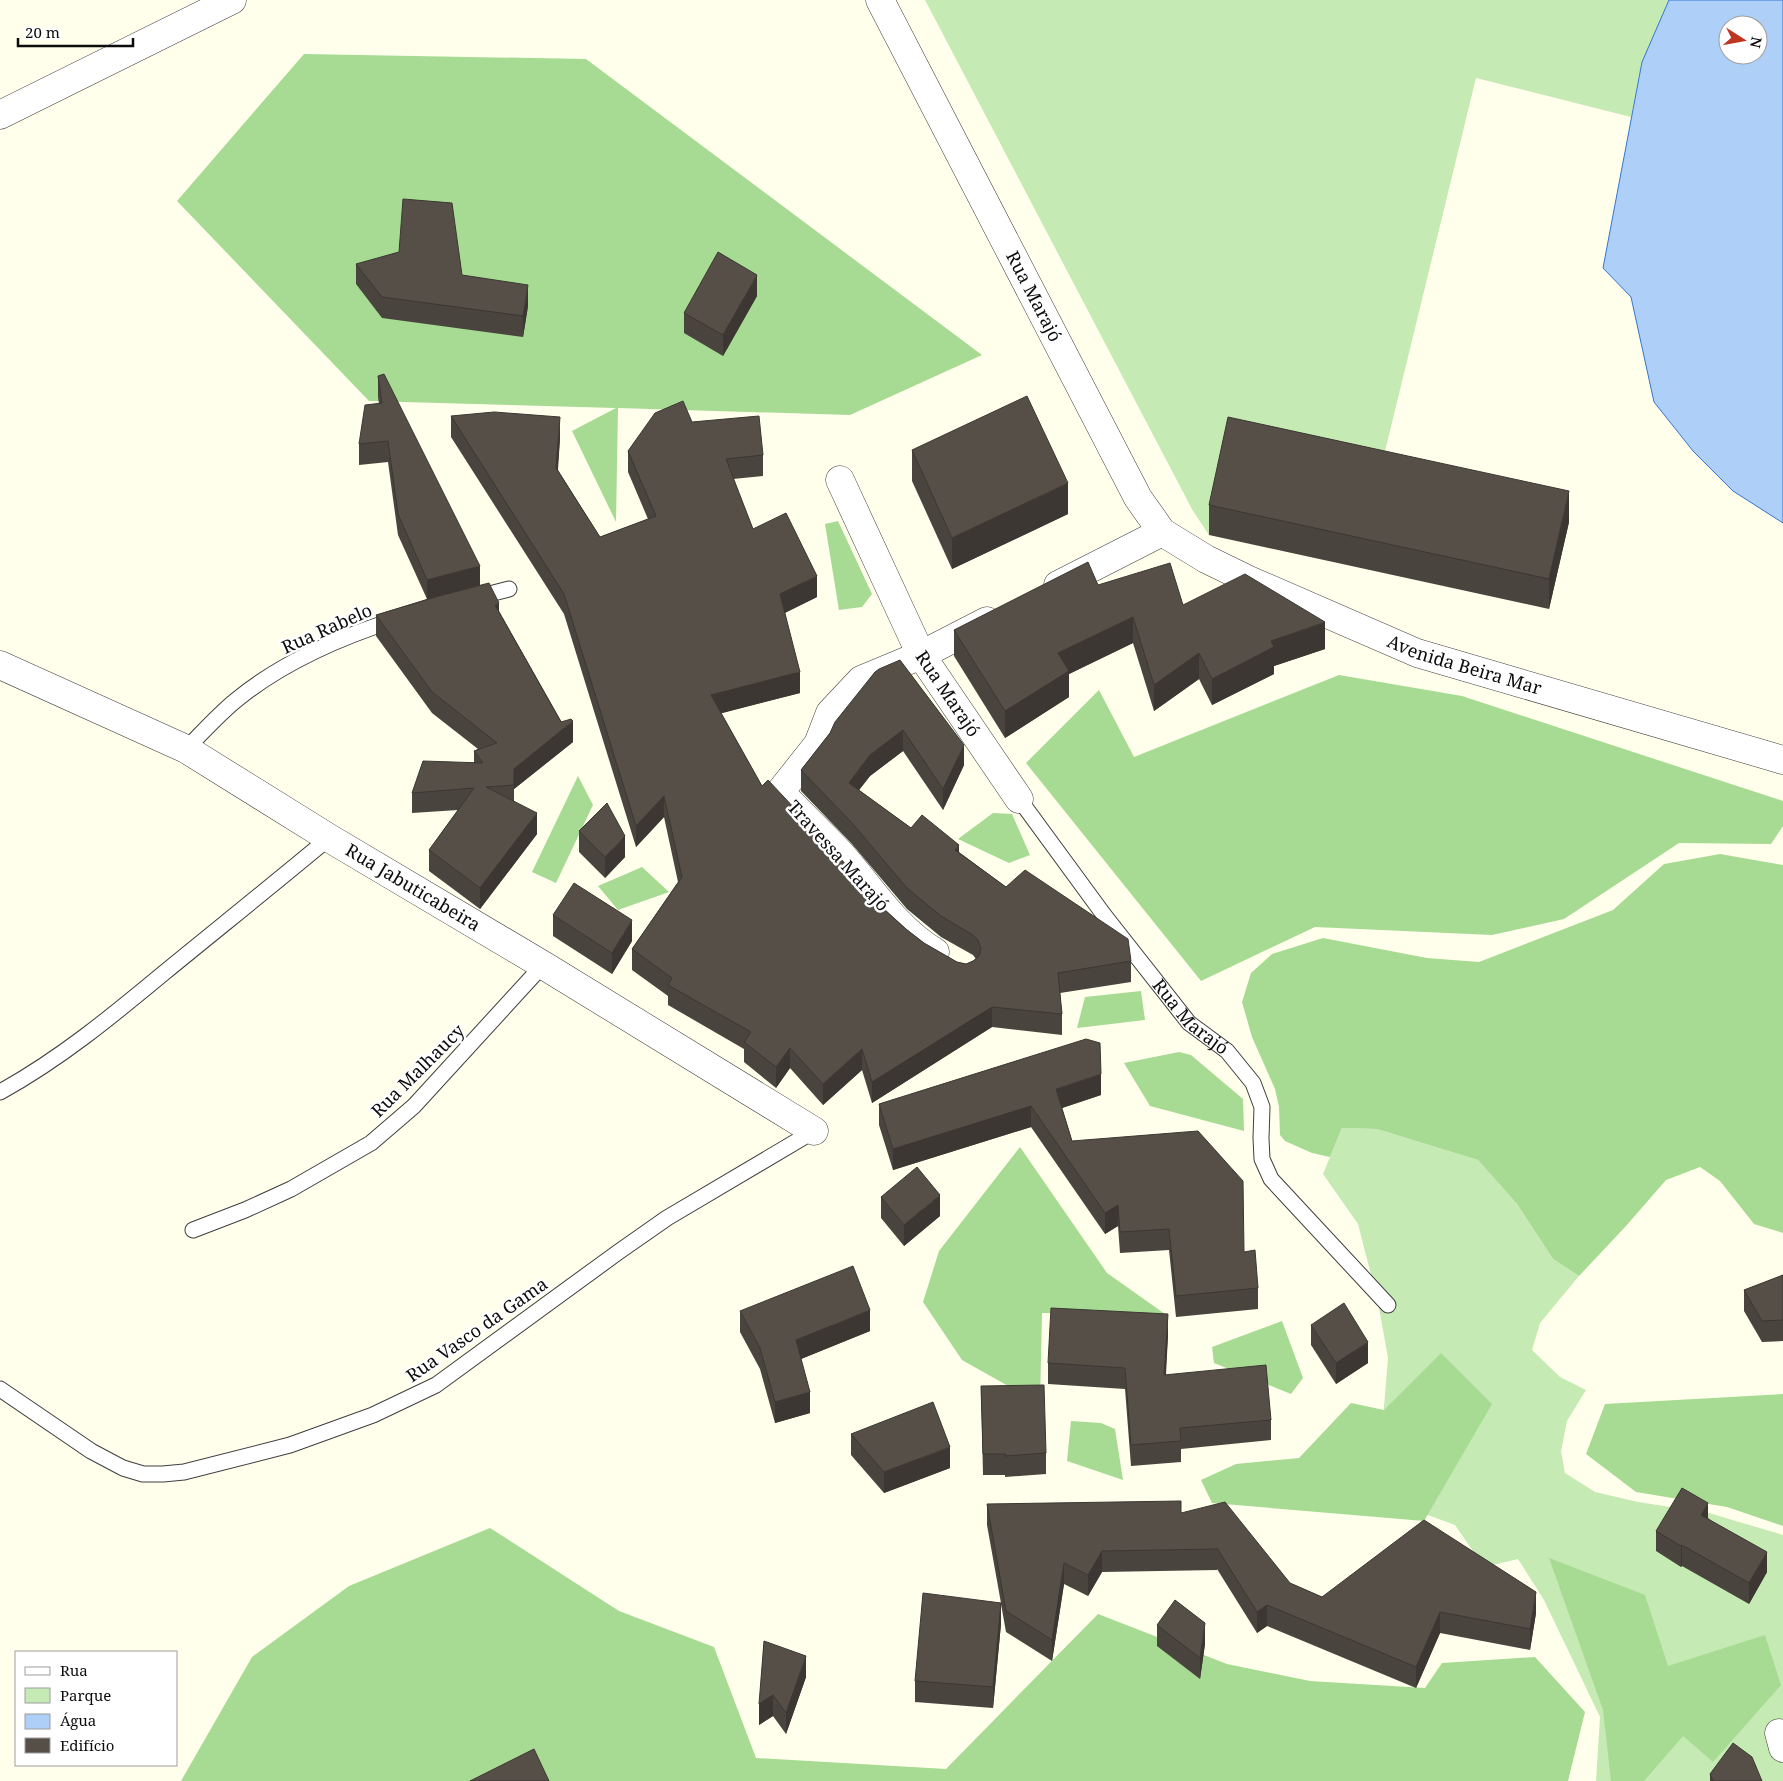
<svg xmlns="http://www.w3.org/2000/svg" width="1783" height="1781" font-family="'Noto Serif',serif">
	<rect width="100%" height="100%" fill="#ffffeb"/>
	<g fill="#c6eab4">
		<path d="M 925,0 L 1669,0 L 1642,62 L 1631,117 L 1476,78 L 1378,480 L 1228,448 L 1209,535 L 1193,511 Z"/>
		<path d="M 1342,1128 L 1377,1129 L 1478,1160 L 1517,1204 L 1553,1259 L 1579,1276 L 1540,1323 L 1532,1350 L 1560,1377 L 1586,1390 L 1567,1421 L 1561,1451 L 1565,1473 L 1595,1492 L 1638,1502 L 1709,1513 L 1783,1535 L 1783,1781 L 1596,1781 L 1600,1717 L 1544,1600 L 1518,1559 L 1484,1567 L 1455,1525 L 1417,1511 L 1380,1455 L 1388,1358 L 1378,1302 L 1358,1224 L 1323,1174 Z"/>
	</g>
	<g fill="#a7db93">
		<path d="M 304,54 L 586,59 L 982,355 L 850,415 L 618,408 L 616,522 L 572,431 L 616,408 L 369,401 L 177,201 Z"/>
		<path d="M 838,521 L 872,594 L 862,607 L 839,610 L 825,524 Z"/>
		<path d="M 1339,675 L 1462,696 L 1783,801 L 1783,826 L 1771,844 L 1679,843 L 1564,919 L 1492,935 L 1315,927 L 1201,981 L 1026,763 L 1099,690 L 1134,757 Z"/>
		<path d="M 578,776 L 593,805 L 556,883 L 532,872 Z"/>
		<path d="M 993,813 L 1012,814 L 1030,855 L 1009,863 L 958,839 Z"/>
		<path d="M 1720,854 L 1783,865 L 1783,1233 L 1754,1224 L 1720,1181 L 1700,1167 L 1666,1180 L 1626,1226 L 1579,1276 L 1553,1259 L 1517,1204 L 1478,1160 L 1377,1129 L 1342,1128 L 1330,1157 L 1312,1153 L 1285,1141 L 1280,1135 L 1279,1107 L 1275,1089 L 1252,1037 L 1242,1002 L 1251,973 L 1272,954 L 1323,938 L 1427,958 L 1479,962 L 1613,910 L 1664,864 Z"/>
		<path d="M 642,867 L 669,892 L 618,910 L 598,886 Z"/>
		<path d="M 1141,991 L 1145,1020 L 1077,1028 L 1085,997 Z"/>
		<path d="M 1179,1052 L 1191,1055 L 1243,1099 L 1244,1131 L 1150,1106 L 1124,1063 Z"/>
		<path d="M 1020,1147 L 1107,1273 L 1165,1314 L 1042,1313 L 1040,1404 L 962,1360 L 923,1302 L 939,1251 Z"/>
		<path d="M 1282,1321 L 1303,1378 L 1291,1394 L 1214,1363 L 1212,1347 Z"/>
		<path d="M 1441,1353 L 1492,1404 L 1424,1521 L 1212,1503 L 1201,1480 L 1236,1464 L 1299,1458 L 1351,1403 L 1384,1410 Z"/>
		<path d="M 1783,1394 L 1783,1526 L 1727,1507 L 1636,1492 L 1586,1454 L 1605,1404 Z"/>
		<path d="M 1071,1421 L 1101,1423 L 1115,1429 L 1123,1480 L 1067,1461 Z"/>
		<path d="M 490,1528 L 619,1611 L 714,1647 L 756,1758 L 946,1769 L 1098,1614 L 1227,1664 L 1310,1681 L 1425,1688 L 1442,1663 L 1535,1657 L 1585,1712 L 1568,1781 L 181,1781 L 252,1657 L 349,1586 Z"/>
		<path d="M 1549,1558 L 1645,1595 L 1668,1666 L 1765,1635 L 1781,1685 L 1713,1762 L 1683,1736 L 1644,1781 L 1611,1781 L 1603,1710 Z"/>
	</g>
	<path fill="#aecff7" stroke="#3476d0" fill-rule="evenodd" d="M 1669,0 L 1783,0 L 1783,523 L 1733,491 L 1693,451 L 1654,402 L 1631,297 L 1603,268 L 1642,62 ZM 1728,25 L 1758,25 L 1758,55 L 1728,55 Z"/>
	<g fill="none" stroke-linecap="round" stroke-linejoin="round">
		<g stroke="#3f3f3f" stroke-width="17">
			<g id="service">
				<path d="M 474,598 L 509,589"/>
				<path d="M 186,749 C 202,733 217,716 235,701 C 281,663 338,638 394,620"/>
				<path id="s1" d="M 1019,799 L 1104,915 L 1189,1023 L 1227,1051 L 1253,1083 L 1262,1107 L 1261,1138 L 1262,1159 L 1271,1179 L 1388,1305"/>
				<path d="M 0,1092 C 60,1059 112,1016 165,972 C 220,927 275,883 329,838"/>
				<path d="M 193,1230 L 245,1210 L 291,1189 L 371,1143 L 414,1106 L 543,965"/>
				<path d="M 0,1389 L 91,1451 L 123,1468 L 143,1474 L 163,1474 L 184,1472 L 290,1445 L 373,1415 L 436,1385 L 617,1253 L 667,1218 L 814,1131"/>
			</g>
		</g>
		<g stroke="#3f3f3f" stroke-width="29">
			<g id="minor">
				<path id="s2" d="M 880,0 L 1138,498 L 1162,532 L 1206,559 L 1249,580 L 1417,653 L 1783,760"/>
				<path d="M 0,115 L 232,0"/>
				<path id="s3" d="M 840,480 L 921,655 L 1019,799"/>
				<path d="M 1058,585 L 1162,532"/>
				<path id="s4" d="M 0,665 L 186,749 L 329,838 L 543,965 L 814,1131"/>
				<path d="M 935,952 C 896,929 871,888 842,855 C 822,834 800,813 780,792 L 818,744 L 830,713 L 861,680 L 921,655 L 987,621"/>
				<path d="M 1779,1733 L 1783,1748"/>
			</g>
		</g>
		<use href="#service" stroke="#fff" stroke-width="15"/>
		<use href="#minor" stroke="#fff" stroke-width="28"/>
	</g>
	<g fill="#49443e">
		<path d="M 356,264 L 528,306 L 523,337 L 382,318 L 356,284 Z"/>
		<path d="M 757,296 L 723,356 L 684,333 L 684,313 Z"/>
		<path d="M 378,376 L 480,585 L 499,611 L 573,742 L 514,789 L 514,801 L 537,834 L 480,909 L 429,871 L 429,850 L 458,810 L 412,813 L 412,793 L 474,762 L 474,751 L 478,749 L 432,713 L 376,636 L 376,615 L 427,599 L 398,535 L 388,462 L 359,465 L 359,444 L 379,404 L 378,397 Z"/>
		<path d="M 451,416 L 560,438 L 558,470 L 600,537 L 648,519 L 628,472 L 628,451 L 692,422 L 763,455 L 763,476 L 733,479 L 753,529 L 817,597 L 785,613 L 800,693 L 721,713 L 762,786 L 884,909 L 906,929 L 924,943 L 957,962 L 966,964 L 973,961 L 976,959 L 973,955 L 941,937 L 907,909 L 852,844 L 801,791 L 801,770 L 830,733 L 875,672 L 964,765 L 943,810 L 903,751 L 870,776 L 859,790 L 911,828 L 959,852 L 1006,887 L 1131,961 L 1131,982 L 1060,993 L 1062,1014 L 1062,1035 L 992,1027 L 872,1103 L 862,1070 L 823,1105 L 790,1068 L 776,1088 L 744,1062 L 744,1049 L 668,1005 L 668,996 L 632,970 L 632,949 L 678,882 L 664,817 L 636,847 L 564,614 L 451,437 Z"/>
		<path d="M 912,450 L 1068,514 L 952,569 L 912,481 Z"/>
		<path d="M 1209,505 L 1569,522 L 1549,609 L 1209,535 Z"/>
		<path d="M 1098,585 L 1183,605 L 1325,649 L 1274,666 L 1274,674 L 1212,705 L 1199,679 L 1154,711 L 1133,643 L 1069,674 L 1069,697 L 1005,738 L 954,656 L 954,630 Z"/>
		<path d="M 579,831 L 625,857 L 605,878 L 579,852 Z"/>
		<path d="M 553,915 L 632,941 L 612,974 L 553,936 Z"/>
		<path d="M 1101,1095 L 1062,1108 L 1072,1141 L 1244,1252 L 1258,1288 L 1258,1309 L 1176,1317 L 1169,1250 L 1120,1253 L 1118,1226 L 1105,1234 L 1031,1127 L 893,1170 L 879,1125 L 879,1104 Z"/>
		<path d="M 881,1197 L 940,1216 L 904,1246 L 881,1218 Z"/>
		<path d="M 1783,1275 L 1783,1341 L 1762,1342 L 1744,1311 L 1744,1290 Z"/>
		<path d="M 740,1311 L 870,1331 L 801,1359 L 810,1413 L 775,1423 L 760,1369 L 740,1332 Z"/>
		<path d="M 1311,1325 L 1368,1363 L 1336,1384 L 1311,1345 Z"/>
		<path d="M 1168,1335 L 1166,1375 L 1271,1420 L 1271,1440 L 1181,1449 L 1181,1462 L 1131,1466 L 1125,1389 L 1048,1384 L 1048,1363 Z"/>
		<path d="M 981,1386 L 1046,1453 L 1046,1474 L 1005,1477 L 1005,1475 L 983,1475 Z"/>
		<path d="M 851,1434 L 950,1468 L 884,1493 L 851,1455 Z"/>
		<path d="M 987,1504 L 1181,1513 L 1290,1583 L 1322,1597 L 1536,1613 L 1530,1650 L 1440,1633 L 1416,1688 L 1267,1626 L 1257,1633 L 1217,1569 L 1217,1570 L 1102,1572 L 1088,1596 L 1064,1584 L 1052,1661 L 1006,1632 L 1001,1604 L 1001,1624 L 993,1708 L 915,1702 L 915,1681 L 1001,1603 L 987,1525 Z"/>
		<path d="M 1708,1518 L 1767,1572 L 1749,1604 L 1682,1566 L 1681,1567 L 1656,1551 L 1656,1531 Z"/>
		<path d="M 1157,1625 L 1205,1644 L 1200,1679 L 1157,1646 Z"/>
		<path d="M 764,1641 L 806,1677 L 786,1734 L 773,1716 L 759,1725 Z"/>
		<path d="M 1710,1774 L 1762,1781 L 1710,1781 Z"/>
	</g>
	<g fill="#3c3732">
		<path d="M 757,275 L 757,296 L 723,356 L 723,335 Z"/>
		<path d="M 528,285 L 528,306 L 523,337 L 523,316 Z"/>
		<path d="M 560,417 L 560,438 L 556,489 L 556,468 Z"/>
		<path d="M 1068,483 L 1068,514 L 952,569 L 952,538 Z"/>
		<path d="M 1569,491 L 1569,522 L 1549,609 L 1549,579 Z"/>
		<path d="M 480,566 L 480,587 L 427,600 L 427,580 Z"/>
		<path d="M 817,576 L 817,597 L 780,615 L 780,594 Z"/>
		<path d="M 499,603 L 499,624 L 495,605 Z"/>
		<path d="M 1133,617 L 1133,643 L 1069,674 L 1069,697 L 1005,738 L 1005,711 L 1058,653 Z"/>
		<path d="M 1325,622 L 1325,649 L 1274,666 L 1274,674 L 1212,705 L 1212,679 L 1271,641 Z"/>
		<path d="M 1199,653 L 1199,679 L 1154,711 L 1154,685 Z"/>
		<path d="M 800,672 L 800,693 L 711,716 L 711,695 Z"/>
		<path d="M 573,721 L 573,742 L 514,789 L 514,769 Z"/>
		<path d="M 903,730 L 903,751 L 870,776 L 849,803 L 849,783 L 870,755 Z"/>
		<path d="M 964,745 L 964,765 L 943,810 L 943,789 Z"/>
		<path d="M 664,796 L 664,817 L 636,847 L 636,826 Z"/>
		<path d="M 537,813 L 537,834 L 480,909 L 480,888 Z"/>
		<path d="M 625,836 L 625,857 L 605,878 L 605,857 Z"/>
		<path d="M 959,845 L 959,866 L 955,850 Z"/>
		<path d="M 632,920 L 632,941 L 612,974 L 612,953 Z"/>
		<path d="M 992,1007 L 992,1027 L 872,1103 L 872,1082 Z"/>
		<path d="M 790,1048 L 790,1068 L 776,1088 L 776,1067 Z"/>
		<path d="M 862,1049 L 862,1070 L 823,1105 L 823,1084 Z"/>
		<path d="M 1101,1074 L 1101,1095 L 1056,1110 L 1056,1089 Z"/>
		<path d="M 1031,1106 L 1031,1127 L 893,1170 L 893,1149 Z"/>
		<path d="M 940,1195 L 940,1216 L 904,1246 L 904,1225 Z"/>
		<path d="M 1118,1205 L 1118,1226 L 1105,1234 L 1105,1213 Z"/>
		<path d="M 870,1310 L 870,1331 L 796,1361 L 796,1340 Z"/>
		<path d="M 1168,1314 L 1168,1335 L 1164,1396 L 1164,1375 Z"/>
		<path d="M 1368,1342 L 1368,1363 L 1336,1384 L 1336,1363 Z"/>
		<path d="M 810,1392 L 810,1413 L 775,1423 L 775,1402 Z"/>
		<path d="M 950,1447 L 950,1468 L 884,1493 L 884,1472 Z"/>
		<path d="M 1708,1503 L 1708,1524 L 1701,1515 Z"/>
		<path d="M 1682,1545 L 1682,1566 L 1681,1567 L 1681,1546 Z"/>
		<path d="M 1102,1551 L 1102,1572 L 1088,1596 L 1088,1575 Z"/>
		<path d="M 1767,1552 L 1767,1572 L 1749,1604 L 1749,1583 Z"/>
		<path d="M 1064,1563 L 1064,1584 L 1052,1661 L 1052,1640 Z"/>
		<path d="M 1536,1592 L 1536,1613 L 1530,1650 L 1530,1629 Z"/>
		<path d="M 1001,1603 L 1001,1624 L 993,1708 L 993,1687 Z"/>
		<path d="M 1267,1605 L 1267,1626 L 1257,1633 L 1257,1612 Z"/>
		<path d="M 1440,1612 L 1440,1633 L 1416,1688 L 1416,1667 Z"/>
		<path d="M 1205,1623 L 1205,1644 L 1200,1679 L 1200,1658 Z"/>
		<path d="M 806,1656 L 806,1677 L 786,1734 L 786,1713 Z"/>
		<path d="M 773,1695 L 773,1716 L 759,1725 L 759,1704 Z"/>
	</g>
	<g fill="#554f48" stroke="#3c3732">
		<path d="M 403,199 L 452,203 L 462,275 L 528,285 L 523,316 L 382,297 L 356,264 L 399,252 Z"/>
		<path d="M 718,252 L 757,275 L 723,335 L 684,313 Z"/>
		<path d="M 384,374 L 480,566 L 427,580 L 398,514 L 388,441 L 359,444 L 365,405 L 382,403 L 378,376 Z"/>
		<path d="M 1027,396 L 1068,483 L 952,538 L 912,450 Z"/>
		<path d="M 683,401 L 692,422 L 759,416 L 763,455 L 726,459 L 753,529 L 786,513 L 817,576 L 780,594 L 800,672 L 711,695 L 762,786 L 768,780 L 829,845 L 884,909 L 906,929 L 924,943 L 957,962 L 966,964 L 973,961 L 979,956 L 981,949 L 978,940 L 973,935 L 941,916 L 907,888 L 852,823 L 801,770 L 830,733 L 835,722 L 875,672 L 879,669 L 900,660 L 964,745 L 943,789 L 903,730 L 870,755 L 849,783 L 911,828 L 922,815 L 959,845 L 955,850 L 1006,887 L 1025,870 L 1128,939 L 1131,961 L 1058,973 L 1062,1014 L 992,1007 L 872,1082 L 862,1049 L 823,1084 L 790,1048 L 776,1067 L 744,1042 L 751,1032 L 668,985 L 672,978 L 632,949 L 682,877 L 664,796 L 636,826 L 564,594 L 451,416 L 494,412 L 560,417 L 556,468 L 600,537 L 656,516 L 628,451 L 655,413 Z"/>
		<path d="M 1228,417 L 1569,491 L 1549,579 L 1209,505 Z"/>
		<path d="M 1088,562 L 1098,585 L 1170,563 L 1183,605 L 1245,574 L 1325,622 L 1271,641 L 1274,647 L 1212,679 L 1199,653 L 1154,685 L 1133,617 L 1058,653 L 1069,671 L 1005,711 L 954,630 Z"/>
		<path d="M 489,583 L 499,603 L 495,605 L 561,722 L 571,719 L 573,721 L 514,769 L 514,785 L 486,787 L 537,813 L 480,888 L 429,850 L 474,788 L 412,793 L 423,761 L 483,763 L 474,751 L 497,743 L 432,692 L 376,615 L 439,596 Z"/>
		<path d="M 607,803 L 625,836 L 605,857 L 579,831 Z"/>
		<path d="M 574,883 L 632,920 L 612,953 L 553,915 Z"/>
		<path d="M 1086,1039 L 1100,1043 L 1101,1074 L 1056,1089 L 1072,1141 L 1198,1131 L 1243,1181 L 1244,1252 L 1255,1250 L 1258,1288 L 1176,1296 L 1169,1229 L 1120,1232 L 1118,1205 L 1105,1213 L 1031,1106 L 893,1149 L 879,1104 Z"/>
		<path d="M 917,1167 L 940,1195 L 904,1225 L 881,1197 Z"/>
		<path d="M 853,1266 L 870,1310 L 796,1340 L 810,1392 L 775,1402 L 760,1348 L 740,1311 Z"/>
		<path d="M 1783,1275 L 1783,1320 L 1762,1321 L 1744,1290 Z"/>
		<path d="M 1344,1303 L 1368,1342 L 1336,1363 L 1311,1325 Z"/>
		<path d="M 1051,1308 L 1168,1314 L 1164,1375 L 1266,1365 L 1271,1420 L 1180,1428 L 1181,1441 L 1131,1445 L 1125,1368 L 1048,1363 Z"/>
		<path d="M 1044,1385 L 1046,1453 L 1005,1456 L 1006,1454 L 983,1454 L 981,1386 Z"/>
		<path d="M 933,1402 L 950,1447 L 884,1472 L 851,1434 Z"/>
		<path d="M 1682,1488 L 1708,1503 L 1701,1515 L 1767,1552 L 1749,1583 L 1682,1545 L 1681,1546 L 1656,1531 Z"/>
		<path d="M 1181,1501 L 1181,1513 L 1225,1502 L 1290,1583 L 1322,1597 L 1424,1520 L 1536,1592 L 1530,1629 L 1440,1612 L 1416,1667 L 1267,1605 L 1257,1612 L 1217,1548 L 1217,1549 L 1102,1551 L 1088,1575 L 1064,1563 L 1052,1640 L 1006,1611 L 987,1504 Z"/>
		<path d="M 923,1593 L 1001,1603 L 993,1687 L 915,1681 Z"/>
		<path d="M 1175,1600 L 1205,1623 L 1200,1658 L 1157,1625 Z"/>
		<path d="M 764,1641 L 806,1656 L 786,1713 L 773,1695 L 759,1704 Z"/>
		<path d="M 1733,1743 L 1752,1757 L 1762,1781 L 1713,1781 L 1710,1774 Z"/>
		<path d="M 534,1749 L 549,1781 L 470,1781 Z"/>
	</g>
	<g text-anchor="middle" stroke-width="5" stroke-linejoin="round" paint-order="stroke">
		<g font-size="18" fill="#0c0c0c" stroke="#fff">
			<text dy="6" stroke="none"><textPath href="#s2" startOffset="334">Rua Marajó</textPath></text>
			<text transform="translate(327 629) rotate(-24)" y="6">Rua Rabelo</text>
			<text dy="6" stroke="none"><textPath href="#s2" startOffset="934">Avenida Beira Mar</textPath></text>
			<text dy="6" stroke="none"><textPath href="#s3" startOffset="240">Rua Marajó</textPath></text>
			<text transform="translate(838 856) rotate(48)" y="6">Travessa Marajó</text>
			<text dy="6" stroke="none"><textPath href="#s4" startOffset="470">Rua Jabuticabeira</textPath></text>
			<text dy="6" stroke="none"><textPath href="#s1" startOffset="278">Rua Marajó</textPath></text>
			<text transform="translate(418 1071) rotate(-45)" y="6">Rua Malhaucy</text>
			<text transform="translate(477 1330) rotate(-35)" y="6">Rua Vasco da Gama</text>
		</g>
	</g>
	<rect x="15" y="1651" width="162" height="115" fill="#ffffff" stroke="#9e9e9e"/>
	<rect x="25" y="1667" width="25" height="8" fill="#ffffff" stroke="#9e9e9e"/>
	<text x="60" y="1676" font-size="15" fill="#0c0c0c">Rua</text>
	<rect x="25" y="1688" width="25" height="15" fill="#c6eab4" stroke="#9e9e9e"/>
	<text x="60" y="1701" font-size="15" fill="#0c0c0c">Parque</text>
	<rect x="25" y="1714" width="25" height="15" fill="#aecff7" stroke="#9e9e9e"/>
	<text x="60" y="1726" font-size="15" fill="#0c0c0c">Água</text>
	<rect x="25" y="1738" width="25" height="15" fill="#554f48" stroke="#9e9e9e"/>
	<text x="60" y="1751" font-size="15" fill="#0c0c0c">Edifício</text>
	<g transform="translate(1743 40) rotate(101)"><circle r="24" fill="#ffffff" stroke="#9e9e9e"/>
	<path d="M0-4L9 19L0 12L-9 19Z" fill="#be3521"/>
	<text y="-8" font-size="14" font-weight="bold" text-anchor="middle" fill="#0c0c0c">N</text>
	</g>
	<path d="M18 38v8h115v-8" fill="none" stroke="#0c0c0c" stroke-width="2.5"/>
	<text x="25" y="38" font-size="15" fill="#0c0c0c" stroke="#ffffff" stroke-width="4" paint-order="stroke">20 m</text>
</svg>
